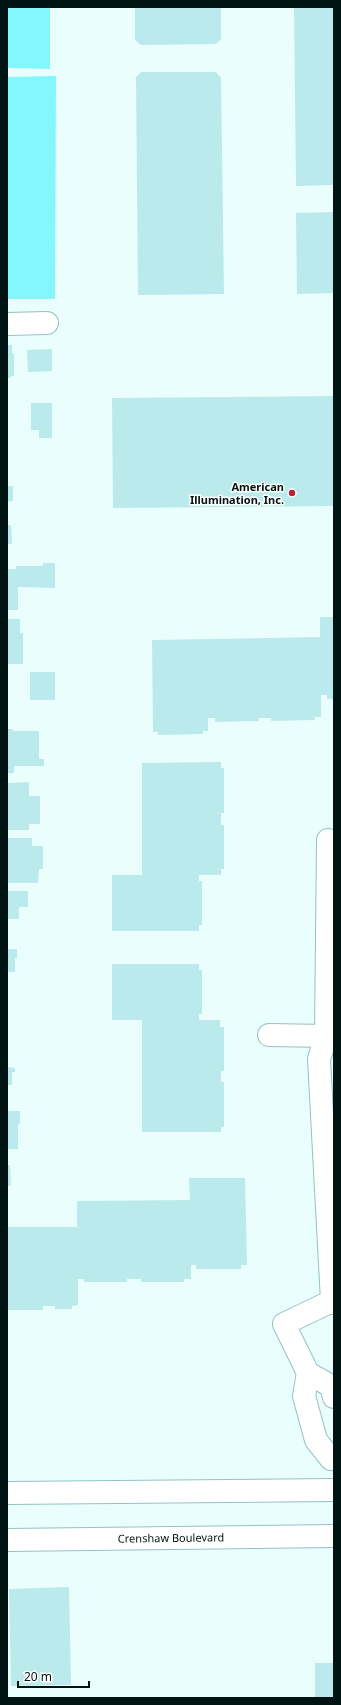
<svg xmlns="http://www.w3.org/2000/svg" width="341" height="1705" font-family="'Noto Sans',sans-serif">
	<rect width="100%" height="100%" fill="#ebfefe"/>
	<g fill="#83f7fb">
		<path d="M 7,7 L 50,7 L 50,69 L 7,68 Z"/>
		<path d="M 56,76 L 55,299 L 7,299 L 7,77 Z"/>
	</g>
	<g fill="#baeaeb">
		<path d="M 135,7 L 221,7 L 221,39 L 216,44 L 141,45 L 135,40 Z"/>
		<path d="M 294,7 L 334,7 L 334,185 L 296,186 Z"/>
		<path d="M 141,72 L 216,72 L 221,78 L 224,294 L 138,295 L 136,77 Z"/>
		<path d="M 334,212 L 334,293 L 297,294 L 296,213 Z"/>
		<path d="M 7,345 L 12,345 L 12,353 L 14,353 L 14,376 L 11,376 L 11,378 L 7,378 Z"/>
		<path d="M 52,349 L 52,371 L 28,372 L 27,350 Z"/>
		<path d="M 334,396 L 334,506 L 113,508 L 112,398 Z"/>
		<path d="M 31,403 L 52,403 L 52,438 L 39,438 L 39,430 L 31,430 Z"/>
		<path d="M 7,486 L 13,486 L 13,501 L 7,502 Z"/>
		<path d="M 7,525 L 11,525 L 12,544 L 7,544 Z"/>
		<path d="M 43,563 L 55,563 L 55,588 L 18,587 L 18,610 L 7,610 L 7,569 L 16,569 L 16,566 L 43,566 Z"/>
		<path d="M 320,617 L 334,617 L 334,699 L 327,699 L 327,695 L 321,695 L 321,717 L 315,717 L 315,720 L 271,721 L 271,718 L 259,718 L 259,721 L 215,722 L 215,718 L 208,718 L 208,731 L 203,731 L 203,734 L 158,735 L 158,732 L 153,732 L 152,640 L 320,637 Z"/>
		<path d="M 7,619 L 20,619 L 20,633 L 23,633 L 23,664 L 7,664 Z"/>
		<rect x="30" y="672" width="25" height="28"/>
		<path d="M 7,729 L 13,729 L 13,731 L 39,731 L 39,759 L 44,759 L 44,766 L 14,766 L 14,773 L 7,773 Z"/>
		<path d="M 221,762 L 221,768 L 224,768 L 224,813 L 221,813 L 221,825 L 224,825 L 224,869 L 221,869 L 221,875 L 199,875 L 199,881 L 202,881 L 202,925 L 199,925 L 199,931 L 112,931 L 112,875 L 142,875 L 142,763 Z"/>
		<path d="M 29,782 L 29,796 L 40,796 L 40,824 L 29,824 L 29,830 L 7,830 L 7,783 Z"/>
		<path d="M 7,838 L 32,838 L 32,846 L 43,846 L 43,869 L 39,869 L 38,883 L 7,883 Z"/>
		<path d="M 7,891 L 28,891 L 28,907 L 19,907 L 19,919 L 7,919 Z"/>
		<path d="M 7,949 L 17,949 L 17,958 L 15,958 L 15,972 L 7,972 Z"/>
		<path d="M 112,964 L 199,964 L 199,970 L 202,970 L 202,1014 L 199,1014 L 199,1020 L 220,1020 L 220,1027 L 224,1027 L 224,1071 L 221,1071 L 221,1082 L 224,1082 L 224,1127 L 221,1127 L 221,1132 L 142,1132 L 142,1020 L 112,1020 Z"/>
		<path d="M 7,1067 L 15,1068 L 15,1072 L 12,1072 L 12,1085 L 7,1085 Z"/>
		<path d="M 7,1111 L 20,1111 L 20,1124 L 18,1124 L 18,1149 L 7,1149 Z"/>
		<path d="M 7,1165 L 10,1165 L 11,1186 L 7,1186 Z"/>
		<path d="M 189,1178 L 245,1178 L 247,1265 L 241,1265 L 241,1269 L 196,1269 L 196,1265 L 191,1265 L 191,1279 L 184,1279 L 184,1282 L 141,1282 L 141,1279 L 127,1279 L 127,1282 L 84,1282 L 84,1279 L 78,1279 L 78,1305 L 72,1306 L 72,1309 L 55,1309 L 55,1306 L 43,1306 L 43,1310 L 7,1310 L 7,1227 L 77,1227 L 77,1201 L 190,1200 Z"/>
		<path d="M 69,1587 L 71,1685 L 11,1686 L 9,1589 Z"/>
		<rect x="315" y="1663" width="19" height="35"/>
	</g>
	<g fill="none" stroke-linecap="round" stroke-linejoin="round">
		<g stroke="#93c2c3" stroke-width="24">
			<g id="minor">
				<path d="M 7,324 L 47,323"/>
				<path d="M 269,1035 L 326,1036 L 328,840"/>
				<path d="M 334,1037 L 326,1036 L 319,1059 L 332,1301 L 334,1303"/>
				<path d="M 332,1301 L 284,1324 L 308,1373 L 331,1386 L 334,1397"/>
				<path d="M 308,1373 L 304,1396 L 316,1440 L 331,1459"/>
			</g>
		</g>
		<g stroke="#93c2c3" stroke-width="24">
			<g id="major">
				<path d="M 7,1493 L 334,1490"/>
				<path id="s1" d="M 7,1540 L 334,1536"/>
			</g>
		</g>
		<use href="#minor" stroke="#fff" stroke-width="22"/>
		<use href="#major" stroke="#fff" stroke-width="22"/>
	</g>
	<circle fill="#b4223b" stroke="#fff" stroke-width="1.5" cx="292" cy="493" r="4"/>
	<g text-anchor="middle" stroke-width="3" stroke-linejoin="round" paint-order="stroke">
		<g font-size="11" font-weight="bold" fill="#021313" stroke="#fff" text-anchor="end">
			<text x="284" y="491">American<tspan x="284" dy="13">Illumination, Inc.</tspan></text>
		</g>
		<g font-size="11" fill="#021313" stroke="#fff">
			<text dy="4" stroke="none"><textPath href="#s1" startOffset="164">Crenshaw Boulevard</textPath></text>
		</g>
	</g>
	<rect width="341" height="1705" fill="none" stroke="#021313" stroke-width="16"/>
	<path d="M18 1681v6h71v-6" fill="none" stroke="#021313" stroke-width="2"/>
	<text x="24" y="1681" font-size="12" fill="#021313" stroke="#ffffff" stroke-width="3" paint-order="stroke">20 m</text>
</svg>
